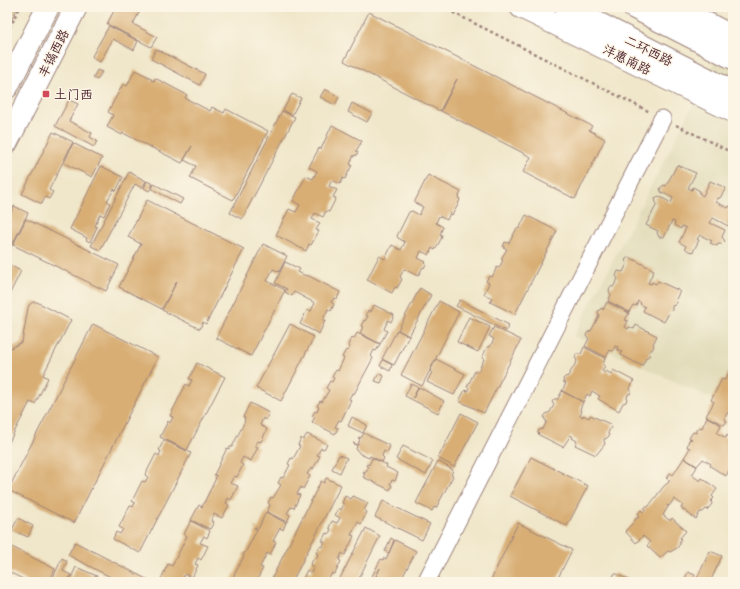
<svg xmlns="http://www.w3.org/2000/svg" width="740" height="589" font-family="'Comic Neue','LXGW WenKai TC',sans-serif">
	<rect width="100%" height="100%" fill="#fcf5e5"/>
	<filter id="ink" filterUnits="userSpaceOnUse"><feTurbulence type="fractalNoise" baseFrequency=".025" numOctaves="2"/><feDisplacementMap in="SourceGraphic" scale="8" xChannelSelector="R" yChannelSelector="G"/><feConvolveMatrix kernelMatrix="1 2 1 2 8 2 1 2 1" color-interpolation-filters="sRGB"/></filter>
	<filter id="wash" filterUnits="userSpaceOnUse"><feTurbulence type="fractalNoise" baseFrequency=".012" numOctaves="4" result="noise"/><feDisplacementMap in="SourceGraphic" scale="16" xChannelSelector="R" yChannelSelector="G"/><feGaussianBlur stdDeviation="0.9" result="paint"/><feColorMatrix in="noise" values="0 0 0 0 0 0 0 0 0 0 0 0 0 0 0 0 0 1.4 0 .05"/><feComposite in="paint" operator="in"/></filter>
	<g filter="url(#wash)">
		<rect width="100%" height="100%" fill="#f0e7cb"/>
		<path fill="#e2dcba" d="M 733,27 L 733,408 L 574,336 Z"/>
		<g id="blocks">
			<g fill="#d8ae75">
				<path d="M 7,7 L 18,7 L 7,28 Z"/>
				<path d="M 116,7 L 142,7 L 133,24 L 157,37 L 151,47 L 107,24 Z"/>
				<path d="M 369,12 L 592,126 L 589,130 L 605,139 L 575,199 L 523,172 L 531,157 L 441,111 L 457,79 L 440,111 L 344,61 Z"/>
				<path d="M 109,26 L 138,41 L 134,50 L 113,39 L 100,62 L 94,59 L 92,56 Z"/>
				<path d="M 156,49 L 205,74 L 200,85 L 151,59 Z"/>
				<path d="M 97,70 L 102,72 L 97,80 L 93,78 Z"/>
				<path d="M 135,70 L 151,78 L 151,80 L 154,81 L 155,78 L 187,95 L 185,98 L 210,111 L 212,107 L 224,113 L 226,109 L 268,131 L 233,200 L 190,178 L 196,166 L 184,160 L 192,146 L 182,163 L 123,133 L 122,135 L 107,127 L 113,115 L 108,112 L 123,84 L 127,86 Z"/>
				<path d="M 325,89 L 339,97 L 335,105 L 320,97 Z"/>
				<path d="M 292,94 L 301,98 L 292,115 L 283,110 Z"/>
				<path d="M 69,100 L 78,104 L 69,121 L 92,133 L 90,137 L 97,141 L 94,147 L 55,126 Z"/>
				<path d="M 352,103 L 372,113 L 367,122 L 348,112 Z"/>
				<path d="M 282,111 L 295,117 L 242,219 L 230,213 Z"/>
				<path d="M 332,125 L 362,141 L 356,151 L 358,152 L 356,156 L 354,155 L 350,164 L 352,165 L 345,179 L 343,178 L 340,184 L 332,180 L 329,186 L 337,190 L 333,197 L 336,198 L 329,212 L 326,211 L 323,217 L 315,213 L 312,219 L 320,223 L 316,230 L 319,231 L 311,245 L 309,244 L 306,251 L 276,235 L 289,209 L 296,212 L 300,205 L 293,201 L 306,176 L 313,179 L 317,171 L 309,167 L 319,148 L 321,149 Z"/>
				<path d="M 53,132 L 73,142 L 49,190 L 53,192 L 49,199 L 45,197 L 42,204 L 22,194 Z"/>
				<path d="M 73,143 L 102,158 L 92,177 L 64,163 Z"/>
				<path d="M 677,165 L 696,173 L 688,188 L 692,190 L 693,187 L 700,191 L 699,193 L 703,196 L 710,181 L 726,188 L 720,198 L 718,198 L 716,202 L 728,208 L 729,206 L 733,208 L 733,219 L 731,220 L 728,226 L 713,218 L 710,223 L 725,230 L 722,237 L 725,241 L 722,244 L 718,244 L 717,246 L 710,243 L 712,241 L 700,235 L 697,239 L 699,240 L 693,252 L 690,251 L 690,252 L 685,248 L 686,246 L 679,242 L 686,228 L 682,226 L 681,229 L 674,225 L 675,222 L 672,221 L 664,237 L 659,237 L 657,233 L 658,231 L 646,225 L 657,204 L 656,203 L 655,198 L 659,196 L 671,203 L 673,198 L 661,192 L 660,188 L 664,185 L 666,186 Z"/>
				<path d="M 101,166 L 123,177 L 116,191 L 114,189 L 107,201 L 110,203 L 104,216 L 100,214 L 95,226 L 97,227 L 90,242 L 86,240 L 87,238 L 70,229 Z"/>
				<path d="M 129,172 L 146,181 L 142,188 L 135,184 L 100,250 L 91,246 Z"/>
				<path d="M 428,175 L 461,192 L 458,198 L 460,199 L 458,205 L 452,215 L 450,213 L 447,220 L 439,216 L 436,223 L 443,227 L 440,234 L 442,235 L 441,239 L 435,250 L 432,248 L 429,255 L 421,251 L 418,258 L 426,262 L 425,263 L 426,264 L 424,268 L 423,267 L 418,276 L 404,269 L 400,277 L 402,279 L 400,283 L 397,288 L 395,287 L 392,293 L 367,280 L 379,256 L 385,259 L 392,245 L 401,250 L 405,242 L 398,238 L 397,236 L 409,212 L 412,211 L 419,215 L 423,207 L 415,203 L 415,201 Z"/>
				<path d="M 147,181 L 153,184 L 149,191 L 144,188 Z"/>
				<path d="M 154,184 L 183,199 L 180,204 L 152,189 Z"/>
				<path d="M 147,200 L 244,249 L 206,324 L 203,322 L 200,329 L 162,310 L 177,281 L 162,309 L 119,287 L 141,244 L 128,237 Z"/>
				<path d="M 14,206 L 28,213 L 7,255 L 7,220 Z"/>
				<path d="M 526,215 L 557,231 L 515,314 L 490,302 L 492,298 L 484,294 L 489,283 L 486,281 L 489,276 L 492,277 L 497,267 L 499,268 L 503,260 L 501,259 L 507,249 L 503,247 L 505,242 L 509,243 L 517,228 L 519,229 Z"/>
				<path d="M 26,219 L 119,265 L 106,291 L 13,245 Z"/>
				<path d="M 263,244 L 287,256 L 279,272 L 273,269 L 267,281 L 285,290 L 251,356 L 216,338 Z"/>
				<path d="M 629,257 L 654,270 L 648,283 L 651,284 L 652,282 L 656,284 L 658,281 L 680,291 L 676,299 L 677,302 L 675,305 L 672,306 L 672,310 L 669,313 L 664,322 L 643,311 L 645,307 L 640,304 L 641,303 L 638,301 L 636,306 L 633,305 L 629,312 L 608,301 L 611,295 L 609,291 L 610,287 L 613,287 L 618,279 L 616,276 L 618,271 L 623,272 L 627,264 L 625,260 L 626,259 Z"/>
				<path d="M 285,262 L 300,269 L 298,272 L 306,276 L 307,275 L 340,292 L 337,299 L 334,298 L 331,302 L 334,304 L 331,311 L 328,309 L 323,320 L 325,321 L 319,334 L 300,324 L 307,310 L 311,311 L 315,303 L 294,292 L 292,296 L 285,292 L 287,289 L 275,283 Z"/>
				<path d="M 7,264 L 21,271 L 7,299 Z"/>
				<path d="M 420,288 L 431,295 L 409,336 L 398,330 Z"/>
				<path d="M 460,300 L 509,325 L 506,331 L 456,306 Z"/>
				<path d="M 439,301 L 459,312 L 422,386 L 401,375 Z"/>
				<path d="M 33,302 L 37,302 L 71,320 L 43,375 L 48,378 L 35,404 L 30,402 L 7,446 L 7,350 L 22,342 L 28,308 L 29,305 Z"/>
				<path d="M 607,302 L 629,313 L 625,320 L 628,321 L 625,327 L 628,329 L 629,327 L 634,329 L 636,325 L 657,336 L 653,344 L 654,346 L 652,350 L 650,350 L 649,352 L 650,355 L 646,358 L 642,366 L 621,355 L 622,352 L 617,349 L 618,347 L 615,346 L 613,351 L 610,350 L 609,352 L 606,357 L 585,346 L 589,339 L 586,335 L 588,332 L 591,331 L 599,316 L 598,312 L 599,310 L 602,308 L 603,310 Z"/>
				<path d="M 374,305 L 394,315 L 391,322 L 388,320 L 384,329 L 387,331 L 380,344 L 360,333 L 363,327 L 361,326 L 364,320 L 365,321 L 368,316 L 366,315 L 368,310 L 371,312 Z"/>
				<path d="M 469,317 L 490,327 L 478,352 L 457,342 Z"/>
				<path d="M 93,324 L 158,357 L 74,523 L 8,490 Z"/>
				<path d="M 290,324 L 314,337 L 281,401 L 256,388 Z"/>
				<path d="M 494,327 L 521,340 L 484,413 L 459,401 L 465,390 L 467,392 L 469,388 L 467,387 L 475,371 L 478,372 L 484,359 L 482,358 L 487,347 L 490,347 L 494,339 L 489,336 Z"/>
				<path d="M 397,330 L 409,336 L 394,365 L 382,359 Z"/>
				<path d="M 357,333 L 380,344 L 376,351 L 374,350 L 371,356 L 373,358 L 354,394 L 352,393 L 349,399 L 351,400 L 341,421 L 339,420 L 335,427 L 338,428 L 335,434 L 312,422 L 315,417 L 312,416 L 315,411 L 317,412 L 319,407 L 317,406 L 320,401 L 322,402 L 329,390 L 326,388 L 330,381 L 332,382 L 334,378 L 332,377 L 336,370 L 338,371 L 344,358 L 342,357 L 346,350 L 348,351 L 350,346 L 348,345 L 351,338 L 354,339 Z"/>
				<path d="M 584,347 L 605,358 L 603,365 L 605,366 L 602,371 L 605,373 L 606,371 L 611,374 L 613,370 L 634,381 L 630,388 L 631,391 L 630,394 L 628,394 L 626,402 L 623,403 L 619,411 L 598,399 L 600,396 L 592,391 L 590,396 L 587,394 L 583,402 L 562,391 L 566,383 L 564,383 L 563,379 L 565,377 L 568,376 L 577,361 L 575,357 L 576,354 L 581,354 Z"/>
				<path d="M 436,359 L 465,374 L 454,395 L 427,382 L 432,372 L 430,371 Z"/>
				<path d="M 383,360 L 392,365 L 390,371 L 380,366 Z"/>
				<path d="M 197,363 L 225,377 L 187,450 L 160,437 L 168,421 L 170,423 L 173,417 L 170,416 L 186,384 L 189,386 L 192,380 L 189,379 Z"/>
				<path d="M 733,364 L 733,415 L 728,412 L 724,419 L 727,421 L 724,425 L 706,416 L 714,402 L 711,400 L 722,379 L 725,380 Z"/>
				<path d="M 379,373 L 384,376 L 381,383 L 375,381 Z"/>
				<path d="M 411,384 L 418,387 L 413,398 L 419,387 L 444,401 L 438,413 L 405,396 Z"/>
				<path d="M 562,391 L 583,402 L 580,409 L 582,411 L 580,416 L 583,417 L 583,415 L 589,418 L 590,415 L 612,425 L 608,433 L 609,436 L 607,438 L 604,439 L 604,441 L 605,444 L 596,455 L 575,445 L 577,441 L 572,438 L 573,437 L 571,435 L 563,447 L 539,435 L 538,432 L 539,430 L 543,429 L 547,421 L 545,420 L 544,417 L 546,414 L 550,412 L 554,405 L 552,402 L 554,399 L 558,399 Z"/>
				<path d="M 250,403 L 269,413 L 266,420 L 263,418 L 260,425 L 267,429 L 261,442 L 258,441 L 255,446 L 258,447 L 251,461 L 243,457 L 240,463 L 243,465 L 237,477 L 234,476 L 230,483 L 238,486 L 231,500 L 228,498 L 226,503 L 229,505 L 222,518 L 214,514 L 211,521 L 214,522 L 210,529 L 191,520 L 199,505 L 202,507 L 216,478 L 215,478 L 216,475 L 214,475 L 227,448 L 229,449 L 230,447 L 232,447 L 245,421 L 244,420 L 245,418 L 243,417 Z"/>
				<path d="M 461,413 L 478,422 L 454,467 L 438,458 Z"/>
				<path d="M 352,417 L 367,425 L 363,433 L 348,426 Z"/>
				<path d="M 707,417 L 721,425 L 717,433 L 726,438 L 727,435 L 733,439 L 733,465 L 731,468 L 730,468 L 726,476 L 710,466 L 711,464 L 703,459 L 697,466 L 684,458 L 690,448 L 687,447 L 688,444 L 688,443 L 689,440 L 692,439 L 689,438 L 693,432 L 696,433 L 696,429 L 699,427 L 702,428 Z"/>
				<path d="M 364,433 L 390,446 L 387,453 L 384,451 L 382,456 L 384,458 L 382,462 L 370,456 L 369,458 L 360,454 L 356,449 L 357,446 L 353,443 L 358,445 L 360,439 L 358,438 L 359,437 L 361,438 Z"/>
				<path d="M 307,434 L 327,444 L 324,449 L 321,448 L 317,455 L 320,456 L 313,469 L 311,468 L 307,474 L 310,476 L 303,489 L 301,487 L 297,494 L 300,495 L 294,508 L 291,507 L 287,513 L 290,515 L 287,522 L 267,512 L 270,505 L 268,503 L 271,497 L 273,498 L 281,485 L 278,483 L 281,477 L 283,478 L 290,465 L 288,464 L 291,458 L 293,459 L 300,446 L 298,445 L 301,438 L 303,440 Z"/>
				<path d="M 164,440 L 191,453 L 140,553 L 113,539 L 116,532 L 120,534 L 123,529 L 119,527 L 130,505 L 133,507 L 135,503 L 132,501 L 142,481 L 145,482 L 148,477 L 145,475 L 156,454 L 159,456 L 161,451 L 159,450 Z"/>
				<path d="M 403,446 L 433,461 L 426,475 L 396,459 Z"/>
				<path d="M 339,455 L 347,458 L 340,473 L 332,469 Z"/>
				<path d="M 531,457 L 588,486 L 567,526 L 510,496 Z"/>
				<path d="M 372,458 L 387,465 L 386,467 L 398,473 L 395,481 L 392,480 L 390,484 L 392,485 L 390,490 L 363,477 L 365,474 L 363,473 L 364,471 L 366,472 L 368,467 L 366,466 L 367,464 L 369,465 Z"/>
				<path d="M 684,458 L 697,467 L 692,475 L 700,481 L 702,478 L 717,489 L 712,496 L 714,498 L 711,501 L 712,504 L 707,510 L 706,509 L 703,512 L 700,512 L 696,519 L 681,508 L 683,505 L 674,499 L 669,506 L 667,505 L 668,507 L 663,515 L 669,520 L 671,520 L 672,518 L 686,531 L 680,538 L 681,539 L 679,542 L 680,544 L 677,548 L 670,552 L 668,551 L 660,558 L 647,546 L 650,542 L 644,537 L 643,536 L 636,543 L 625,531 L 634,522 L 636,518 L 638,518 L 639,517 L 637,515 L 640,511 L 641,510 L 643,512 L 645,511 L 645,507 L 648,507 L 664,486 L 669,482 L 669,480 L 666,478 L 670,473 L 673,475 Z"/>
				<path d="M 438,461 L 453,470 L 451,475 L 453,476 L 436,508 L 434,507 L 432,511 L 416,503 Z"/>
				<path d="M 326,478 L 341,485 L 292,582 L 270,582 L 321,481 L 324,483 Z"/>
				<path d="M 345,496 L 351,499 L 353,496 L 368,503 L 364,510 L 367,512 L 361,524 L 358,522 L 351,535 L 354,536 L 345,555 L 342,553 L 339,560 L 341,561 L 335,574 L 332,573 L 327,582 L 304,582 L 306,579 L 303,578 L 307,570 L 311,573 L 314,567 L 310,565 L 314,558 L 316,559 L 318,554 L 316,553 L 320,546 L 322,547 L 325,542 L 322,541 L 326,533 L 329,534 L 331,529 L 329,528 L 332,521 L 337,523 L 340,518 L 335,515 L 339,508 L 341,510 L 344,504 L 342,503 Z"/>
				<path d="M 383,501 L 430,524 L 422,540 L 375,517 Z"/>
				<path d="M 266,512 L 286,523 L 283,530 L 280,528 L 273,541 L 276,542 L 270,555 L 267,553 L 260,567 L 263,568 L 256,582 L 253,580 L 252,582 L 231,582 L 231,581 L 244,556 L 243,555 L 244,553 L 245,553 L 257,530 L 254,528 L 255,527 L 258,529 Z"/>
				<path d="M 18,518 L 33,526 L 28,537 L 12,530 Z"/>
				<path d="M 191,521 L 210,531 L 207,538 L 204,536 L 200,543 L 208,546 L 201,560 L 198,558 L 195,564 L 198,565 L 192,578 L 185,574 L 181,580 L 185,582 L 168,582 L 161,579 L 168,564 L 172,566 L 187,536 L 184,534 Z"/>
				<path d="M 518,523 L 572,550 L 557,580 L 553,578 L 551,582 L 490,582 Z"/>
				<path d="M 366,528 L 380,536 L 357,582 L 338,582 Z"/>
				<path d="M 391,538 L 394,540 L 389,553 L 385,551 Z"/>
				<path d="M 395,540 L 416,551 L 400,582 L 374,582 L 380,568 L 373,582 L 369,582 L 381,559 L 383,560 L 384,558 L 386,559 Z"/>
				<path d="M 75,542 L 152,582 L 120,582 L 68,555 Z"/>
				<path d="M 10,546 L 55,569 L 49,582 L 29,582 L 7,571 L 7,552 Z"/>
				<path d="M 710,551 L 722,556 L 710,582 L 700,582 L 696,580 Z"/>
				<path d="M 62,558 L 67,561 L 63,571 L 71,575 L 67,582 L 51,582 Z"/>
				<path d="M 76,567 L 97,576 L 95,582 L 69,582 Z"/>
				<path d="M 688,572 L 695,575 L 692,582 L 683,582 Z"/>
				<path d="M 615,573 L 633,582 L 610,582 Z"/>
			</g>
		</g>
	</g>
	<g filter="url(#ink)">
		<use href="#blocks" fill-opacity="0" stroke="#9d837b" stroke-width="1"/>
		<g fill="none" stroke-linecap="round" stroke-linejoin="round">
			<g stroke="#9d837b" stroke-width="19">
				<path id="street" d="M 426,582 L 662,119"/>
			</g>
			<g stroke="#9d837b" stroke-width="24">
				<g id="secondary">
					<path d="M 521,7 L 733,111"/>
					<path d="M 675,7 L 733,37"/>
					<path d="M 7,87 L 48,7"/>
					<path d="M 7,142 L 76,7"/>
				</g>
			</g>
			<g stroke="#9d837b" stroke-width="24">
				<g id="highway">
					<path d="M 566,7 L 733,92"/>
					<path d="M 633,7 L 733,58"/>
				</g>
			</g>
			<g stroke="#9d837b" stroke-width="2.5" stroke-dasharray="3 3" stroke-linecap="butt">
				<path d="M 442,7 L 650,112"/>
				<path d="M 7,33 L 20,7"/>
				<path d="M 676,125 L 733,153"/>
			</g>
			<use href="#street" stroke="#fff" stroke-width="17"/>
			<use href="#secondary" stroke="#fff" stroke-width="22"/>
			<use href="#highway" stroke="#fff" stroke-width="22"/>
		</g>
	</g>
	<rect fill="#d1495b" stroke="#fcf5e5" stroke-width="1.5" x="42" y="90" width="8" height="8" rx="2"/>
	<g text-anchor="middle" stroke-width="3" stroke-linejoin="round" paint-order="stroke">
		<g font-size="13" fill="#4a1f2b" stroke="#fcf5e5">
			<text transform="translate(649 50) rotate(27)" y="5">二环西路</text>
			<text transform="translate(53 53) rotate(-63)" y="5">丰镐西路</text>
			<text transform="translate(627 59) rotate(26)" y="5">沣惠南路</text>
		</g>
		<g font-size="13" fill="#4a1f2b" stroke="#fcf5e5" text-anchor="start">
			<text x="54" y="99">土门西</text>
		</g>
	</g>
	<rect width="740" height="589" fill="none" stroke="#fcf5e5" stroke-width="24"/>
</svg>
